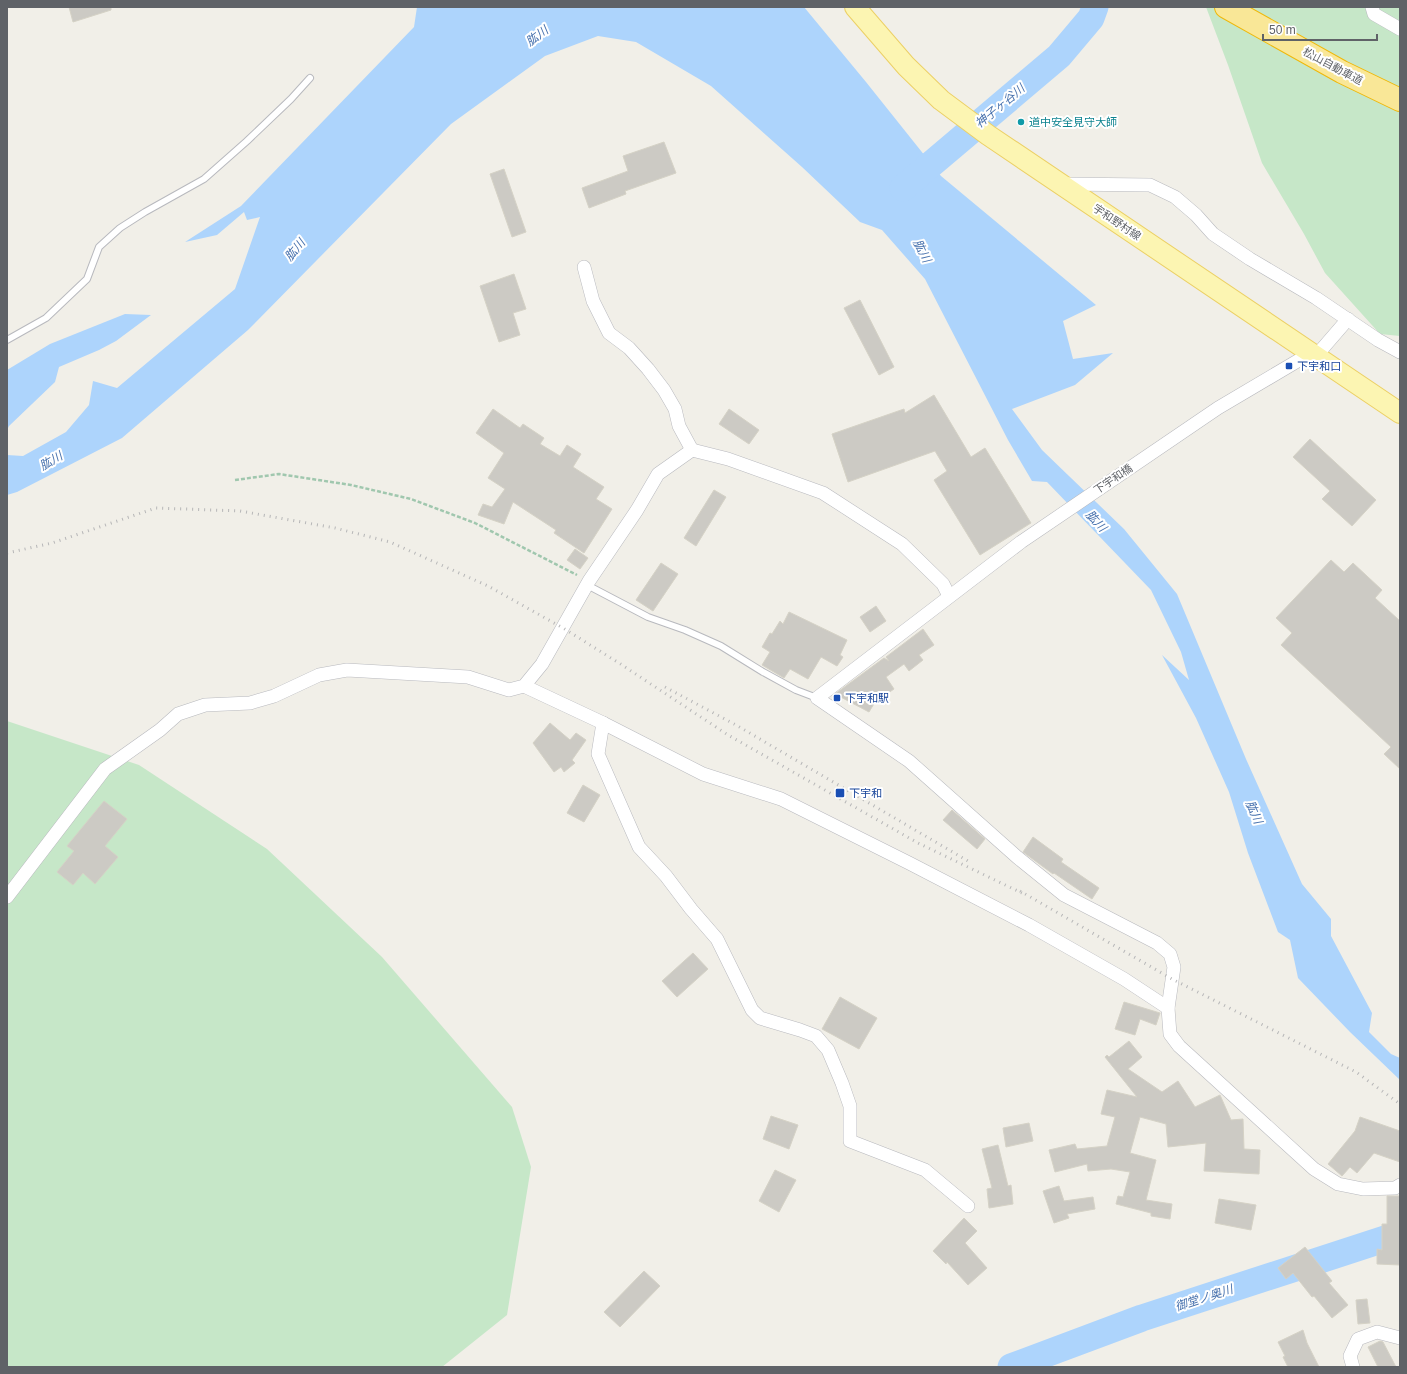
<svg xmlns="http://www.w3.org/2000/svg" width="1407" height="1374" font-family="Arial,'Noto Sans JP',sans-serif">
	<rect width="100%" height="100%" fill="#f1efe8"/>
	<g fill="#c6e7c8">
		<path d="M 1206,7 L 1400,7 L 1400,336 L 1380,334 L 1325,273 L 1304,234 L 1262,163 L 1228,65 Z"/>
		<path d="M 7,721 L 139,765 L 267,849 L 382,957 L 512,1107 L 531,1167 L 507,1315 L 442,1367 L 7,1367 Z"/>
	</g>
	<g fill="#add4fc">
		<path d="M 417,7 L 804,7 L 866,82 L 941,176 L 1096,305 L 1063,321 L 1073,359 L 1113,353 L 1075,385 L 1012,409 L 1042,450 L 1124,529 L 1177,594 L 1246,759 L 1302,884 L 1331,919 L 1331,936 L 1372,1013 L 1369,1032 L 1391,1054 L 1400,1058 L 1400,1080 L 1350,1032 L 1298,978 L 1290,940 L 1278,932 L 1248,853 L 1229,792 L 1196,718 L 1162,655 L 1189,680 L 1181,652 L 1151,590 L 1047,482 L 1032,481 L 1008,440 L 925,279 L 882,230 L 860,222 L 802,167 L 711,86 L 636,42 L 598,36 L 545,56 L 451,124 L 248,330 L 122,438 L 17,492 L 7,495 L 7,455 L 23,456 L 66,432 L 89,405 L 93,381 L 117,388 L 235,289 L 260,217 L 247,220 L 244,212 L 217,235 L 185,242 L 241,206 L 414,27 Z"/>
		<path d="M 125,314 L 151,315 L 116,341 L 99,350 L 59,367 L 55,382 L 9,426 L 7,430 L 7,370 L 50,344 Z"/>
	</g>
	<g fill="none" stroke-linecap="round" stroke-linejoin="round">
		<g stroke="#add4fc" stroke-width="27">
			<path d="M 903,188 L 1059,56 L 1091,18 L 1095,7"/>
			<path d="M 1011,1367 L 1142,1318 L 1400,1234"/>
		</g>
	</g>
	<g fill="#cccac4" stroke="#d5d2c6">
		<path d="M 69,7 L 111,7 L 111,10 L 73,22 Z"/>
		<path d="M 664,142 L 676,173 L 625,191 L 626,194 L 589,208 L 582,188 L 628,171 L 623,156 Z"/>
		<path d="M 504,169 L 526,232 L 512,237 L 490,174 Z"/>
		<path d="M 514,274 L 526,309 L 513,313 L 520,335 L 499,342 L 480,286 Z"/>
		<path d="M 860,300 L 894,367 L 879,375 L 844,308 Z"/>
		<path d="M 934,395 L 971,457 L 985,448 L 1031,523 L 980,555 L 934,480 L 947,471 L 935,451 L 848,482 L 832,434 L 904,409 L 905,413 Z"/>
		<path d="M 493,409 L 520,428 L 523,424 L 544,438 L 540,444 L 560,456 L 567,445 L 581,454 L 573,467 L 604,487 L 596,499 L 612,509 L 584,553 L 554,533 L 556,530 L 513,502 L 504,524 L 478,515 L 483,504 L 492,507 L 505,489 L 488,478 L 504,453 L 476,433 Z"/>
		<path d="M 729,409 L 759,430 L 749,444 L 719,424 Z"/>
		<path d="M 1310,439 L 1376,500 L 1352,526 L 1322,499 L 1330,491 L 1293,457 Z"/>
		<path d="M 714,490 L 726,497 L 696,546 L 684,538 Z"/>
		<path d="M 575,549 L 588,558 L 580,569 L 567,560 Z"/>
		<path d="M 1331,560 L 1344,572 L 1353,563 L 1382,590 L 1375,598 L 1400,621 L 1400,769 L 1384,754 L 1391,747 L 1281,645 L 1292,633 L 1276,618 Z"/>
		<path d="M 661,563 L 678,574 L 653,611 L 636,600 Z"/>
		<path d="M 876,606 L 886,621 L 870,632 L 860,617 Z"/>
		<path d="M 789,612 L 847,640 L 840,655 L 843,657 L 837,666 L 821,657 L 808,679 L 790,669 L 784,678 L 762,665 L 770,652 L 762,647 L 770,633 L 772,634 L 780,621 L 783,624 Z"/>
		<path d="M 923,629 L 934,645 L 919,655 L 923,660 L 909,671 L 904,664 L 886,677 L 894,689 L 875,702 L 869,712 L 835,694 L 884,658 L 889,661 L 886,657 Z"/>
		<path d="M 550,723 L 570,740 L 576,733 L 586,740 L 572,760 L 575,763 L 564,772 L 561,767 L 554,772 L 533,743 Z"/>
		<path d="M 583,785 L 600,795 L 584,822 L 567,813 Z"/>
		<path d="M 104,801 L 127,819 L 105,846 L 118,857 L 95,884 L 83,873 L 73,885 L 57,872 L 74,851 L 67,846 Z"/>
		<path d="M 952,810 L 985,839 L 977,849 L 943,820 Z"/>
		<path d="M 1033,837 L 1063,859 L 1061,862 L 1099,888 L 1092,899 L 1054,873 L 1053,874 L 1023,852 Z"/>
		<path d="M 693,953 L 708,969 L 677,997 L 662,981 Z"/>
		<path d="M 840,997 L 877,1018 L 859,1049 L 822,1029 Z"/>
		<path d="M 1124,1002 L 1160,1013 L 1156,1025 L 1140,1019 L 1135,1035 L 1115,1029 Z"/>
		<path d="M 1129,1041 L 1142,1057 L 1128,1069 L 1162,1092 L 1178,1081 L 1195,1107 L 1220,1095 L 1231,1120 L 1243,1119 L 1244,1149 L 1260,1150 L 1259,1174 L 1204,1171 L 1206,1143 L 1168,1147 L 1166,1124 L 1140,1117 L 1130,1153 L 1156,1160 L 1146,1200 L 1172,1204 L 1170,1219 L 1151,1216 L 1151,1213 L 1116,1204 L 1118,1196 L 1123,1197 L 1130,1172 L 1111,1169 L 1088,1171 L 1087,1164 L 1055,1172 L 1049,1150 L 1075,1144 L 1077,1149 L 1107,1146 L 1115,1117 L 1101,1114 L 1107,1090 L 1137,1097 L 1105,1057 L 1107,1055 L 1109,1057 Z"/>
		<path d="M 771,1116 L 798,1125 L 789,1149 L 763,1139 Z"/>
		<path d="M 1360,1117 L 1400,1131 L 1400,1162 L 1374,1153 L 1357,1173 L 1350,1167 L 1342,1176 L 1328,1164 L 1355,1131 Z"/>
		<path d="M 1029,1123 L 1033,1141 L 1006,1147 L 1003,1128 Z"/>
		<path d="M 998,1145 L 1008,1186 L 1011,1185 L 1013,1204 L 989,1208 L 987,1189 L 992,1188 L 982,1149 Z"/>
		<path d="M 775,1170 L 796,1180 L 779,1212 L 759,1201 Z"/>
		<path d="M 1059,1186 L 1064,1201 L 1093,1197 L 1095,1209 L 1067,1214 L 1069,1218 L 1054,1223 L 1043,1191 Z"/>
		<path d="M 1387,1196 L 1400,1196 L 1400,1265 L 1377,1264 L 1377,1249 L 1382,1250 L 1382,1224 L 1387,1224 Z"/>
		<path d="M 1219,1199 L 1256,1205 L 1251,1230 L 1215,1223 Z"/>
		<path d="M 964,1218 L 977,1231 L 965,1243 L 987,1268 L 968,1285 L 947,1262 L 946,1264 L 933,1251 Z"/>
		<path d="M 1305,1247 L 1332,1281 L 1329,1283 L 1348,1305 L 1332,1318 L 1314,1296 L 1312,1297 L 1293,1273 L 1286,1279 L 1278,1268 Z"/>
		<path d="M 644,1271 L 660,1286 L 620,1327 L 604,1312 Z"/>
		<path d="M 1367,1299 L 1370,1323 L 1358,1324 L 1356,1300 Z"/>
		<path d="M 1303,1330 L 1307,1343 L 1319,1367 L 1288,1367 L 1283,1357 L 1285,1356 L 1278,1342 Z"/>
		<path d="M 1380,1341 L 1383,1342 L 1396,1367 L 1378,1367 L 1368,1347 Z"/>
	</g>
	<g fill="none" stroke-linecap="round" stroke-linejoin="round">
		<g stroke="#b8b9be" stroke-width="8">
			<g id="lane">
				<path d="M 7,340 L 46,318 L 87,279 L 99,247 L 120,228 L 145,212 L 204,179 L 247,141 L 291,99 L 310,78"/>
				<path d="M 587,585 L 648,617 L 685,630 L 721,646 L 763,672 L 796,690 L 817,698"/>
			</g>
		</g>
		<g stroke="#b8b9be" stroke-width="14">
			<g id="street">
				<path d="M 1372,7 L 1374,14 L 1400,29"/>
				<path d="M 1062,184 L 1150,185 L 1175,197 L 1196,215 L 1213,234 L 1250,259 L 1316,298 L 1378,340 L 1400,352"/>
				<path d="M 584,267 L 593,301 L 609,333 L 629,348 L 648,369 L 664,390 L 675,409 L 679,426 L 692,450"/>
				<path d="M 1311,353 L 1218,408 L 1021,542 L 817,698 L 909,761 L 1017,857 L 1064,895 L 1157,943 L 1170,954 L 1174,967 L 1168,1008 L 1170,1034 L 1179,1046 L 1314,1169 L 1338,1184 L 1363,1189 L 1395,1188 L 1400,1185"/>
				<path d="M 1316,356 L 1348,319"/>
				<path d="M 524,686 L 603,723 L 703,774 L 781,799 L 909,863 L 1029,925 L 1124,979 L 1168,1008"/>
				<path d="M 603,723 L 598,754 L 639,847 L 666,876 L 691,909 L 717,939 L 752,1010 L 760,1018 L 800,1030 L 816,1036 L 828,1050 L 842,1083 L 850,1106 L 850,1141 L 925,1170 L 968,1206"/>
				<path d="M 7,897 L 105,769 L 160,730 L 178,714 L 205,705 L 250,703 L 274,696 L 319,675 L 347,670 L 468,677 L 509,690 L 524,686 L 542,664 L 589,581 L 637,510 L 658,474 L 692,450 L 728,459 L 823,493 L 902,544 L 943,584 L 949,596"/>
				<path d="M 1353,1367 L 1350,1356 L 1358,1339 L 1377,1332 L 1400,1338"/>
			</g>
		</g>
		<g stroke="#ecd065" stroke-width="22">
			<path id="primary" d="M 855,7 L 906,66 L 941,100 L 988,135 L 1400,413"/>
		</g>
		<g stroke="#efb80a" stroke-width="24">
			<path id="highway" d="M 1226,7 L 1342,72 L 1400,100"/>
		</g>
		<path stroke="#a0c7ae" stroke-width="2.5" stroke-dasharray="4 2" stroke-linecap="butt" d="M 235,480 L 279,474 L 351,485 L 411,499 L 475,523 L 577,575"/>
		<use href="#lane" stroke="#fff" stroke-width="6"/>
		<use href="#street" stroke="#fff" stroke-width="13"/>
		<use href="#primary" stroke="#fcf5b2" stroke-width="20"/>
		<use href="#highway" stroke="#f9e797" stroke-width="22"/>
		<g stroke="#b6b6b7" stroke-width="3" stroke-dasharray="1 5" stroke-linecap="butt">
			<path d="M 7,553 L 52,543 L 156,508 L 240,511 L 335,528 L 390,542 L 488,586 L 563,628 L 619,663 L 728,735 L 918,843 L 1024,894"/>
			<path d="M 665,687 L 736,725 L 968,861"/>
			<path d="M 1020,891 L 1172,979 L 1356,1072 L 1400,1104"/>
		</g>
	</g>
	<circle fill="#0f9aa8" stroke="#fff" stroke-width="1.5" cx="1021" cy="122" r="4"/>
	<g fill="#1a4fb4" stroke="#fff" stroke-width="1.5">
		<rect x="1285" y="362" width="8" height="8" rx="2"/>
		<rect x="833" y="694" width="8" height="8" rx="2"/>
		<rect x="835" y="788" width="10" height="10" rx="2"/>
	</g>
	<g text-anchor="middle" stroke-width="4" stroke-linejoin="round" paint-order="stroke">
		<g font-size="11" fill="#5f6267" stroke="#fff">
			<text transform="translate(1333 66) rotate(28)" y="4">松山自動車道</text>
			<text transform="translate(1117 222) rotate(34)" y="4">宇和野村線</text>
			<text transform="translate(1113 479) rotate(-34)" y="4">下宇和橋</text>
		</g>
		<g font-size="11" fill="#0d838f" stroke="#fff" text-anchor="start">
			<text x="1029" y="126">道中安全見守大師</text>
		</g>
		<g font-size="11" fill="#164399" stroke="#fff" text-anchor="start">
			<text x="1297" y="370">下宇和口</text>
			<text x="845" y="702">下宇和駅</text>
			<text x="849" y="797">下宇和</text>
		</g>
		<g font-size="12" font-style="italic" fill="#4872ae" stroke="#fff">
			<text transform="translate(537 36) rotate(-37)" y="4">肱川</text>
			<text transform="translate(1000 106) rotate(-40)" y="4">神子ヶ谷川</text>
			<text transform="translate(295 250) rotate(-50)" y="4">肱川</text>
			<text transform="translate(922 251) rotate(63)" y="4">肱川</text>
			<text transform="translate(51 461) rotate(-30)" y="4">肱川</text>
			<text transform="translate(1096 521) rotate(47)" y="4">肱川</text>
			<text transform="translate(1254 812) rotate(66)" y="4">肱川</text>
			<text transform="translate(1204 1298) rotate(-18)" y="4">御堂ノ奥川</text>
		</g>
	</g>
	<rect width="1407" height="1374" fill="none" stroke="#5f6267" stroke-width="16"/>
	<path d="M1263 34v6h114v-6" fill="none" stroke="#5f6267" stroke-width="2"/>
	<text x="1269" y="34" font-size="12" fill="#5f6267" stroke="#ffffff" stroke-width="3" paint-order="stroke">50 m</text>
</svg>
